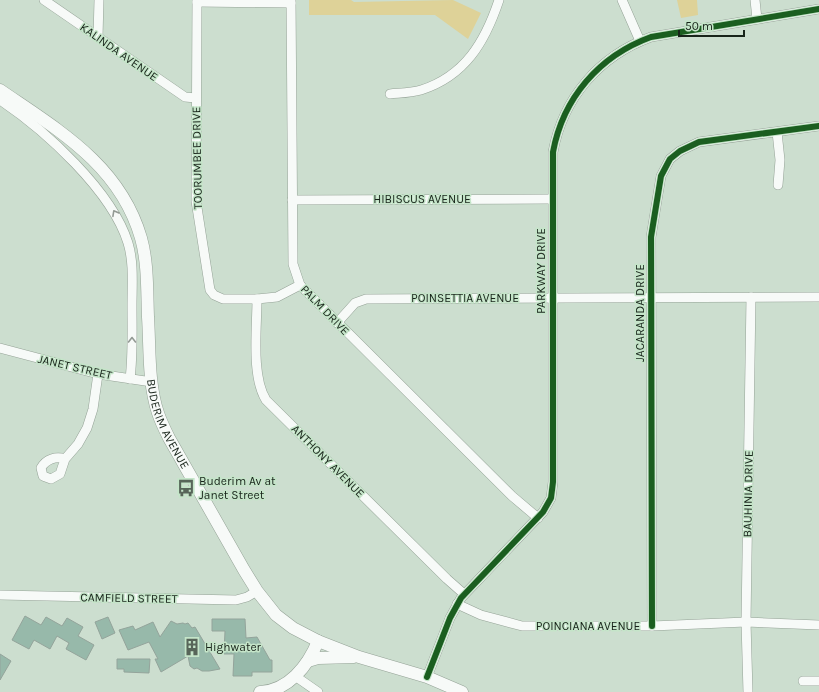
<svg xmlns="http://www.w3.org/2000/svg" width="819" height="692" font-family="Karla,sans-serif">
	<rect width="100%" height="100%" fill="#ccdecf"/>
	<g fill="#ded298">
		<path d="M 309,0 L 351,0 L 354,2 L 453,0 L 481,13 L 468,39 L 435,15 L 309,15 Z"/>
		<path d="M 677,0 L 697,0 L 698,15 L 681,18 Z"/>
	</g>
	<g fill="#97b9aa" stroke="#94a49b">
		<path d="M 25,616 L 41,625 L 46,617 L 62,626 L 67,618 L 83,627 L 78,636 L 94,645 L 86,660 L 66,649 L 69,643 L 57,636 L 50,649 L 34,640 L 29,649 L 12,640 Z"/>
		<path d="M 108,617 L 115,633 L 102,639 L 95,622 Z"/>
		<path d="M 212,619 L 245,619 L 246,638 L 257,637 L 270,660 L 272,660 L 272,672 L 252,672 L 252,676 L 233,676 L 234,654 L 224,654 L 225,631 L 212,631 Z"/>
		<path d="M 171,621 L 177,624 L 183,623 L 185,624 L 188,623 L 192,628 L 195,627 L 220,669 L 209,671 L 202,671 L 197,668 L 194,669 L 190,666 L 188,656 L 161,672 L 155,659 L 158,659 L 149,642 L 128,650 L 119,630 L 133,626 L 135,630 L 153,622 L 160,637 Z"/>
		<path d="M 0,654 L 11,661 L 0,680 Z"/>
		<path d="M 117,659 L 150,659 L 149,673 L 124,672 L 124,669 L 117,669 Z"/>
	</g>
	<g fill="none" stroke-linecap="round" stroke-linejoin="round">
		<g stroke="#94a296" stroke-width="10">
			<g id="street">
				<path d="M 44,0 L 185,97 L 196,98"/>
				<path d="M 197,0 L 196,201 L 210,290 L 214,295 L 223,299 L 257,299 L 277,297 L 300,285"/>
				<path d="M 291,0 L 293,264 L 300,285 L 512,496 L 538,518"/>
				<path d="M 622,0 L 640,41"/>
				<path d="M 755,0 L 757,19"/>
				<path d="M 197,2 L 291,3"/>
				<path d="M 98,37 L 99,0"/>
				<path d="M 390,94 C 400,93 411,93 421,90 C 465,76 485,42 499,0"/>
				<path d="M 0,100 C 45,130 112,191 128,243 C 134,263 132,285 132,306 C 132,331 133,355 130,379"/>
				<path d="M 777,132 L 780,160 L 778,185"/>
				<path d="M 292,200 L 552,199"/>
				<path d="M 257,299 C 257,328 251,376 266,400 L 447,579 L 464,594"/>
				<path d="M 337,323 L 355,303 L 366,299 L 819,297"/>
				<path d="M 0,348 L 98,374 L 152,382"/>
				<path d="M 65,459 C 56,456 46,459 41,468 L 43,476 L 51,479 L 60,474 L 65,459 L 78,444 L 87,428 L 93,409 L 98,374"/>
				<path d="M 0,595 L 236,600 L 247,597 L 257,591"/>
				<path d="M 457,604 L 481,615 L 522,626 L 652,626 L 746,622 L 819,625"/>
				<path d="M 652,626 L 651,237 L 661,176 L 670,159 L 680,151 L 699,142 L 819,126"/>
				<path d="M 295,676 L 318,692"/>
				<path d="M 427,677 L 450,618 L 461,598 L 543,512 L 551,498 L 553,482 L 553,152 C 563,98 599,56 651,37 L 819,9"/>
				<path d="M 803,681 L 819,681"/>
				<path d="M 748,692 L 746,622 L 751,297"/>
			</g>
		</g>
		<g stroke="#94a296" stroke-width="13">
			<g id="secondary">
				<path id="s1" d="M 0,90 C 58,130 120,165 141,238 C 148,263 147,291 148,317 C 150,348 148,383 158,413 C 161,422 165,430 169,438 L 244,570 L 257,591 L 276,615 L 293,628 L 318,641 L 359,657 L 427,677 L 462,692"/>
				<path d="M 308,661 L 318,658 L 354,657"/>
				<path d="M 260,692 C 288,691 308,666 318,641"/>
			</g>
		</g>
		<use href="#street" stroke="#f7faf8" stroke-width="9"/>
		<use href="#secondary" stroke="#f7faf8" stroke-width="12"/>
		<g stroke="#c5e5c9" stroke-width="8">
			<g id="cycleway">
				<path d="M 652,626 L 651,237 L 661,176 L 670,159 L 680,151 L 699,142 L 819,126"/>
				<path d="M 427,677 L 450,618 L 461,598 L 543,512 L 551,498 L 553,482 L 553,152 C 563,98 599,56 651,37 L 819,9"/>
			</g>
		</g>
		<use href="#cycleway" stroke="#1b5e20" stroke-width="6"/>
	</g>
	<defs><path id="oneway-chevron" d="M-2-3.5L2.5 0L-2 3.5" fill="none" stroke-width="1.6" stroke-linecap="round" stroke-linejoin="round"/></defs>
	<g stroke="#939a94">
		<use href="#oneway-chevron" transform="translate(115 213) rotate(-119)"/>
		<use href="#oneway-chevron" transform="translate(132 340) rotate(-90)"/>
	</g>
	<defs>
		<g id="bus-bare" transform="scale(1.38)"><path d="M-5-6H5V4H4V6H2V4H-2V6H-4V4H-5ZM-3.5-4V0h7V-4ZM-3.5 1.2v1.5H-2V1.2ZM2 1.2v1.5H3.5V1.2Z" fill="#576559" stroke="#c5e5c9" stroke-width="2.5" paint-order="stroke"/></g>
		<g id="building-bare" transform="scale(1.38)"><path d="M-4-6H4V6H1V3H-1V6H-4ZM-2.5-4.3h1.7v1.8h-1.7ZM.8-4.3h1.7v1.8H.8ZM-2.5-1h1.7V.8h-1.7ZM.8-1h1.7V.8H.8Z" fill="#576559" stroke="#c5e5c9" stroke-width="2.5" paint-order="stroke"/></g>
	</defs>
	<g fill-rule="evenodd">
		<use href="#bus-bare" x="186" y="488"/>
		<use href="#building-bare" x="192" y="647"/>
	</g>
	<g text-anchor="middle" stroke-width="3" stroke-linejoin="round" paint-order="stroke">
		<g font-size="12" fill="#18241a" stroke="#c5e5c9">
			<text transform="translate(119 52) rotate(35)" y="4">KALINDA AVENUE</text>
			<text transform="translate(197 158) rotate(-91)" y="4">TOORUMBEE DRIVE</text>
			<text x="422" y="203">HIBISCUS AVENUE</text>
			<text transform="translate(541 271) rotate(-90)" y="4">PARKWAY DRIVE</text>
			<text x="465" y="302">POINSETTIA AVENUE</text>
			<text transform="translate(325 310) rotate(46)" y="4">PALM DRIVE</text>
			<text transform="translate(640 313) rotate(-90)" y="4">JACARANDA DRIVE</text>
			<text transform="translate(75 367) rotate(13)" y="4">JANET STREET</text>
			<text dy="4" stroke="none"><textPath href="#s1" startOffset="399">BUDERIM AVENUE</textPath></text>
			<text transform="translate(328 461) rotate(45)" y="4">ANTHONY AVENUE</text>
			<text transform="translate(748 494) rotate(-89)" y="4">BAUHINIA DRIVE</text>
			<text transform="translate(129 598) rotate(1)" y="4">CAMFIELD STREET</text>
			<text x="588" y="630">POINCIANA AVENUE</text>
		</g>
		<g font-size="12" fill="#18241a" stroke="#c5e5c9" text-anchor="start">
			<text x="199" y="485">Buderim Av at<tspan x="199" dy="14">Janet Street</tspan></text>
			<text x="205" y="651">Highwater</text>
		</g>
	</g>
	<path d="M679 30v6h65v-6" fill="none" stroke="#18241a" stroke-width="2"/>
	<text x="685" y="30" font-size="12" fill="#18241a" stroke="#c5e5c9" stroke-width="3" paint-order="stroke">50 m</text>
</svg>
